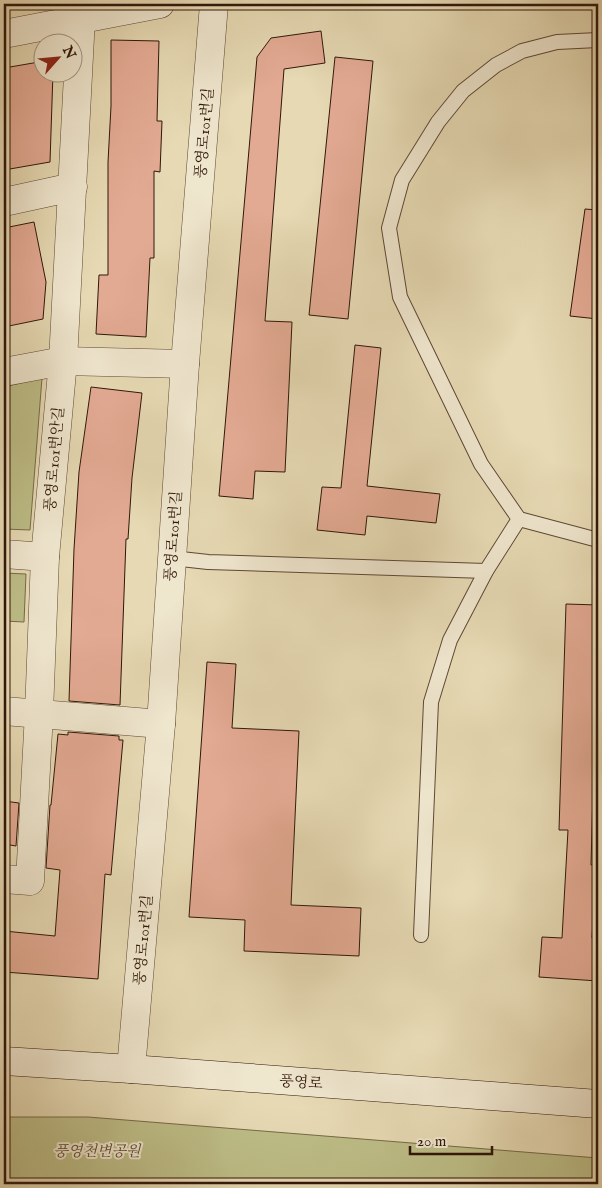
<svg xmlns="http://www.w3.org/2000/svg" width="602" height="1188" font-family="'IM FELL English','Noto Serif KR',serif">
	<rect width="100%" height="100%" fill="#e6d9b3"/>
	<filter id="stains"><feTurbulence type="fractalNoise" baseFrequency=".004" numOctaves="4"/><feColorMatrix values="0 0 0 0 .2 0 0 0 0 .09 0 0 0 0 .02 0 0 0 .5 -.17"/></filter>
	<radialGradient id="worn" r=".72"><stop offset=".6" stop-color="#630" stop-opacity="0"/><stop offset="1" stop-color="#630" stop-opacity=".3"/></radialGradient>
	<g fill="#bdbd87" stroke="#766a48">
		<path d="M 42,378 L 30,530 L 4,529 L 4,387 Z"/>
		<path d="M 4,573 L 26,574 L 24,622 L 4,621 Z"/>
		<path d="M 4,1117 L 88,1117 L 598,1158 L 598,1184 L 4,1184 Z"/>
	</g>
	<g fill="#e3aa93" stroke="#301709">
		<path d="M 321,31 L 325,63 L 284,69 L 265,321 L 292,322 L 285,472 L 255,471 L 253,499 L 219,496 L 257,57 L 271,38 Z"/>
		<path d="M 111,40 L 159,41 L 157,121 L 162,121 L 160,172 L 154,171 L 154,258 L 150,258 L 146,337 L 96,334 L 99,275 L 108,275 L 108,162 L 111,106 Z"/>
		<path d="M 335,57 L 373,61 L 348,319 L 309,315 Z"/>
		<path d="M 39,62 L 42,64 L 42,72 L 53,72 L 50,162 L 4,170 L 4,68 Z"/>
		<path d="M 585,209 L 598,210 L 598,319 L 570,316 Z"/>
		<path d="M 34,222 L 46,282 L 43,319 L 4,327 L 4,228 Z"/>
		<path d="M 355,345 L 381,348 L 367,486 L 440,494 L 436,523 L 367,516 L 365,535 L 317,530 L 322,487 L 341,488 Z"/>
		<path d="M 91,387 L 142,393 L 132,478 L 128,539 L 126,539 L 120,705 L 69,701 L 74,549 L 79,472 Z"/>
		<path d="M 566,604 L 598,605 L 591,865 L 596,865 L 592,938 L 598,938 L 598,981 L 539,977 L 542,937 L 562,938 L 568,830 L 559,830 Z"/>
		<path d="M 207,662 L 236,664 L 232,728 L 299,731 L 291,905 L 361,908 L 359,956 L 244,951 L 245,920 L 189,917 Z"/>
		<path d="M 68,732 L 119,736 L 119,740 L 123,740 L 111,875 L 105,874 L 98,979 L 4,972 L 4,931 L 55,936 L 60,870 L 46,868 L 50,805 L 51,805 L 58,734 L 68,735 Z"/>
		<path d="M 4,801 L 19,803 L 16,846 L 4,844 Z"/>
	</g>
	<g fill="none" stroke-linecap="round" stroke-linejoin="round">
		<g stroke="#5e4834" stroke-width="16">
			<g id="service">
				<path d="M 598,40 L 557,42 L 522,51 L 496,65 L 463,91 L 438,122 L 402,180 L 389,228 L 400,297 L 481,464 L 519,519 L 598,540"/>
				<path d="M 172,558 L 208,562 L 486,571"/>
				<path d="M 421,935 L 431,702 L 450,640 L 486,571 L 519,519"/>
			</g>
		</g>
		<g stroke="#5e4834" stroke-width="29">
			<g id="minor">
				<path d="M 4,34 L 160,4"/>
				<path d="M 4,202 L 73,187"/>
				<path d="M 4,372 L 63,361 L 185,364"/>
				<path d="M 4,554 L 45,557"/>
				<path d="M 4,711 L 161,724"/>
				<path d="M 4,879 L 30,881 L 39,713 L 45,557 L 63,361 L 81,18"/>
				<path d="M 131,1069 L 161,724 L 185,364 L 214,4"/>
			</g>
		</g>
		<g stroke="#301709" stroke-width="29">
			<path id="secondary" d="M 4,1061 L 131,1069 L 598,1104"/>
		</g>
		<path stroke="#301709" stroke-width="3" stroke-dasharray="1 2.5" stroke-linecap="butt" d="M 4,1153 L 4,1152"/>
		<use href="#service" stroke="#efe6ce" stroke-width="14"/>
		<use href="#minor" stroke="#efe6ce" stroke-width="28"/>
		<use href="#secondary" stroke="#efe6ce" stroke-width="28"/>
	</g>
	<g text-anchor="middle" stroke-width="4" stroke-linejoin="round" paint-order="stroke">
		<g font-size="15" fill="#301709" stroke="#efe6ce">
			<text transform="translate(204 133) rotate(-85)" y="5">풍영로101번길</text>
			<text transform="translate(54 459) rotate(-85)" y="5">풍영로101번안길</text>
			<text transform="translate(173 536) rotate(-86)" y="5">풍영로101번길</text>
			<text transform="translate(143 940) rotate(-85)" y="5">풍영로101번길</text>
			<text transform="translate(301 1082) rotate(4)" y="5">풍영로</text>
		</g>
		<g font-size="15" font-style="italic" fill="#5a492f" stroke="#efe6ce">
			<text x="97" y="1156">풍영천변공원</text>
		</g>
	</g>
	<rect width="602" height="1188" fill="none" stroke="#e6d9b3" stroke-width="20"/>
	<rect x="5" y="5" width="592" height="1178" fill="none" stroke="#301709" stroke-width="2.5"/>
	<rect x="10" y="10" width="582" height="1168" fill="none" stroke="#301709"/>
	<g transform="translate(58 58) rotate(63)"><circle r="24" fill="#efe6ce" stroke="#a3937f"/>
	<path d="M0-4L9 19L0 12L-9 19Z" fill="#8f2418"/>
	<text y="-8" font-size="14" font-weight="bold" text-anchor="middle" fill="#301709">N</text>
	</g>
	<path d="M410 1146v8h82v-8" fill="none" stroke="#301709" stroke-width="2.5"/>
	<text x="417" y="1146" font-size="15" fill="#301709" stroke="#efe6ce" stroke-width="4" paint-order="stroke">20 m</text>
	<rect width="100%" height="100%" filter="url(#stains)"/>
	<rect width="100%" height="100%" fill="url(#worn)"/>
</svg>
